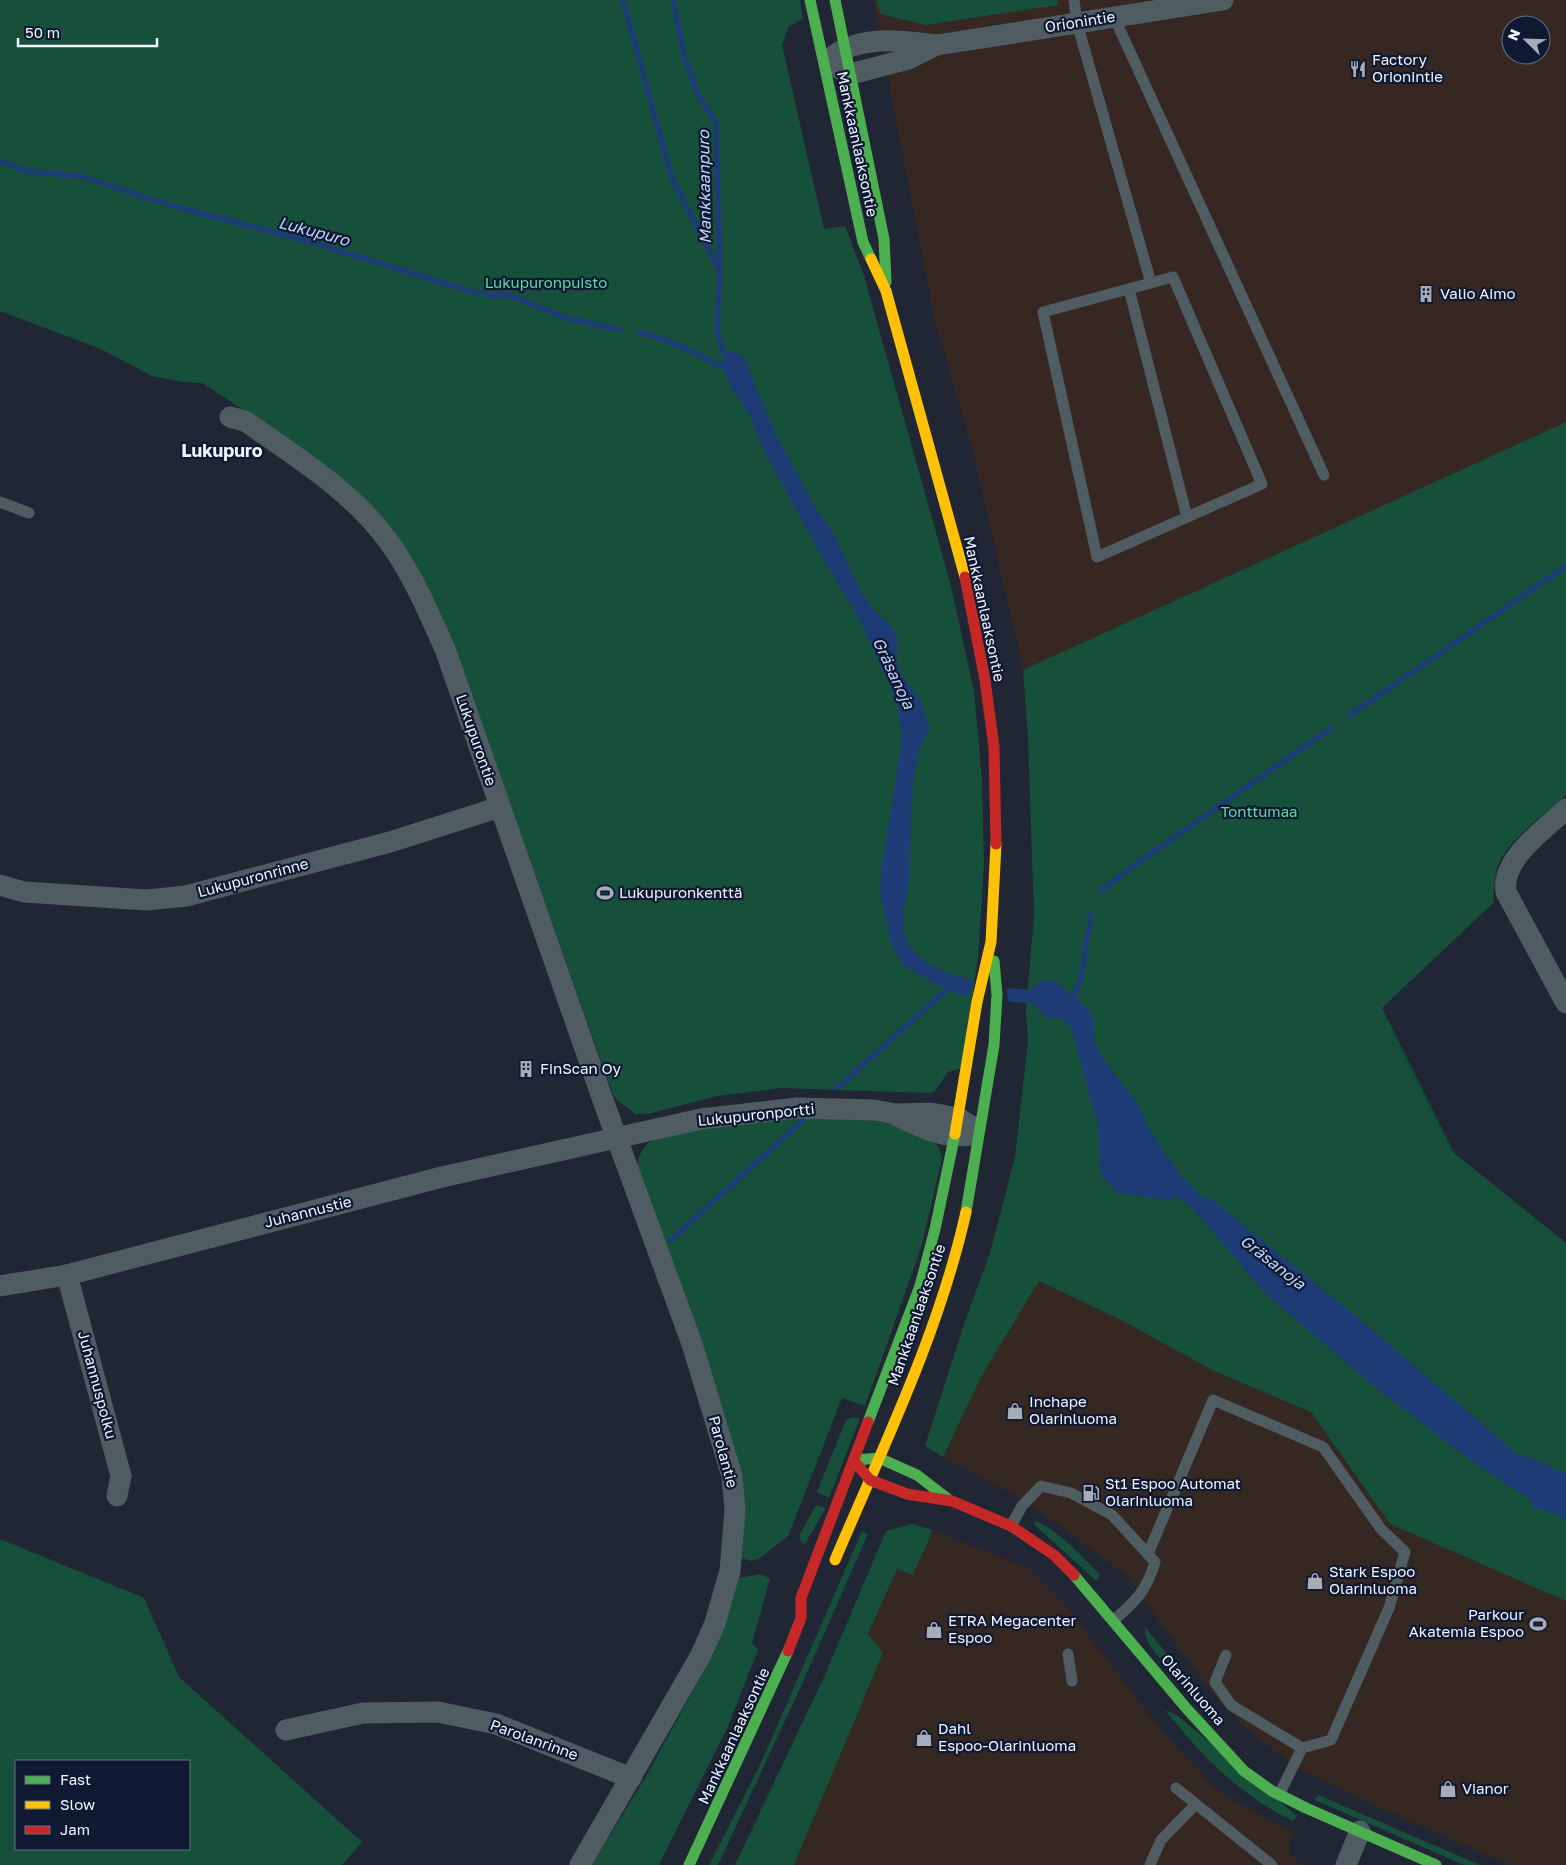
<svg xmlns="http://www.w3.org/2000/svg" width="1566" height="1865" font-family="'Golos Text',sans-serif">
	<rect width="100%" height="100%" fill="#212635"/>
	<g fill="#352721">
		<path d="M 1039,1281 L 1121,1320 L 1214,1371 L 1311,1412 L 1390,1524 L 1566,1601 L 1566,1865 L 1508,1865 L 1374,1805 L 1299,1769 L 1245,1728 L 1211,1692 L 1125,1574 L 1030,1504 L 943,1457 L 981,1377 Z"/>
		<path d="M 933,1530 L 1028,1568 L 1066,1606 L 1159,1728 L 1209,1782 L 1221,1793 L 1293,1833 L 1289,1843 L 1290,1854 L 1302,1865 L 794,1865 L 883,1653 L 868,1635 L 897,1569 L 913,1575 Z"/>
	</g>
	<path fill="#362723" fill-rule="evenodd" d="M 873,0 L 1566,0 L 1566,422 L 1023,670 L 972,447 L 935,322 ZM 1511,25 L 1541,25 L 1541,55 L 1511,55 Z"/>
	<g fill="#17503a" fill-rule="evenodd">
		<path d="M 0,0 L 800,0 L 803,19 L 789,26 L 782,45 L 824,229 L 845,226 L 864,276 L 951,586 L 974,691 L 982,780 L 984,865 L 978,957 L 962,1068 L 948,1072 L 934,1092 L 929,1093 L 781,1088 L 717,1096 L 648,1114 L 635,1114 L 614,1097 L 458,657 L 392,530 L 264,423 L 202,383 L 183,382 L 152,376 L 101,349 L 0,311 Z"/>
		<path d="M 876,0 L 1057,0 L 1058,5 L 926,25 L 880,14 Z"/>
		<path d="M 1566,422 L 1566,795 C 1547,813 1515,835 1502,857 C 1494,870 1495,888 1493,903 L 1382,1008 L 1454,1153 L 1566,1243 L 1566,1601 L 1390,1524 L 1311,1412 L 1214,1371 L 1121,1320 L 1039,1281 L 981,1377 L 943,1457 L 925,1446 L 965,1321 L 990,1253 L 1015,1157 L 1028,1042 L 1026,1010 L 1034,916 L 1028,738 L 1023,670 Z"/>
		<path d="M 834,1116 C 861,1119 919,1123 937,1145 C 940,1148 941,1155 942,1159 L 921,1248 L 865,1406 L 842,1398 L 788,1536 L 760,1558 L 751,1561 L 739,1557 L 741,1517 L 637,1165 C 640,1152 644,1144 656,1139 L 742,1120 Z"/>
		<path d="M 853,1417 L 860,1418 L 829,1498 L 817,1492 L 846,1420 Z"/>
		<path d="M 816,1505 L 826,1508 L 805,1544 L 801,1542 L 799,1536 Z"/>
		<path d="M 1035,1521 C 1060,1531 1081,1556 1100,1575 L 1096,1581 L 1035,1525 Z"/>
		<path d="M 912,1524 L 933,1530 L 913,1575 L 897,1569 L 868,1634 L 883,1653 L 794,1865 L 735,1865 L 825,1675 L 886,1531 Z"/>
		<path d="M 862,1531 L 868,1534 L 802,1684 L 718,1865 L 709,1865 L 760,1765 Z"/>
		<path d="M 0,1539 L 144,1598 L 179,1677 L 362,1842 L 342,1865 L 0,1865 ZM 16,1761 L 189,1761 L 189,1849 L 16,1849 Z"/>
		<path d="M 761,1574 L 770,1579 L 752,1643 L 758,1650 L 727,1728 L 659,1865 L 592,1865 L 645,1778 L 713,1655 L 739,1578 Z"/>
		<path d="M 1145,1627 L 1192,1685 C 1176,1672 1142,1649 1145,1627 Z"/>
		<path d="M 1165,1710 L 1178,1716 L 1297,1816 L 1293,1821 C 1238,1794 1203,1757 1165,1710 Z"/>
		<path d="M 1318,1795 L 1480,1865 L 1464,1865 L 1315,1800 Z"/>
	</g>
	<g fill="#1d3c75">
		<path d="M 723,351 C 734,351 740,352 746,362 L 775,433 L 818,512 L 834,534 L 860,590 L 872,608 L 890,625 L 897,636 L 897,663 L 903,677 L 919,698 L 930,729 C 907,757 912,841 909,878 C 908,900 897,924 909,945 C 920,966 953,974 974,981 L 969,997 L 951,992 L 903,965 L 891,944 L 880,894 L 882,866 L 902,739 L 897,702 L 860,621 L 818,550 L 763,449 L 749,414 L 732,389 L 723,368 Z"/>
		<path d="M 1045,980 L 1055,981 L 1089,1010 L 1093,1017 L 1095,1044 L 1105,1061 L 1138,1104 L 1147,1125 L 1164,1152 L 1181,1175 L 1205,1199 L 1208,1197 L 1214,1201 L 1375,1332 L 1516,1453 L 1549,1465 L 1559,1472 L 1566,1472 L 1566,1520 L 1548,1511 L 1535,1509 L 1529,1499 L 1474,1463 L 1371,1384 L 1264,1292 L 1194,1210 L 1177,1196 L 1170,1200 L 1117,1193 L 1100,1172 L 1098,1126 L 1071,1027 L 1061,1018 L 1047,1018 L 1032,1003 L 1009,1002 L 1006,988 L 1032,990 L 1032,986 Z"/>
	</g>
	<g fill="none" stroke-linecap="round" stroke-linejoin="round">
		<g stroke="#1d3c75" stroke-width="5.5">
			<path d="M 623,0 L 671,176 L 718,268"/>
			<path d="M 673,0 L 683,52 L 696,92 L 716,122 L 720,271 L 717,330 L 723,351"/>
			<path d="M 0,161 L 27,171 L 79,176 L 170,205 L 310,242 L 473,292 L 495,296 L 505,294 L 567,318 L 620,330"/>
			<path d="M 640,333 C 661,337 679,345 698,354 C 710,360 716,367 730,368"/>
			<path d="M 1349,716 L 1566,566"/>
			<path d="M 1101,891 L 1129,869 L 1331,728"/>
			<path d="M 1075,1003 L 1074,997 L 1081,977 L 1091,915"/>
			<path d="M 837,1088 L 953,984"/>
			<path d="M 671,1240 L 802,1121"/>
		</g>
		<g stroke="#4f5d62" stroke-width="11">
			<path d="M 1074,0 L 1077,23 L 1151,283"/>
			<path d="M 1114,17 L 1324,475"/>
			<path d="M 1173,277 L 1262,484 L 1097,557 L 1043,312 Z"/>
			<path d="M 1129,289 L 1187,517"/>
			<path d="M 0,502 L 29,513"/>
			<path d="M 1011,1526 L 1022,1506 L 1041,1486 L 1071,1493 L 1112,1515 L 1155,1562 C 1147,1590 1136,1601 1114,1620"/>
			<path d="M 1148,1554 L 1213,1400 L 1323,1447 L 1381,1529 L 1405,1552 L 1389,1608 L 1331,1740 L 1302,1748 L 1279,1795"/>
			<path d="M 1068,1654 L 1072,1681"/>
			<path d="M 1226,1655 L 1215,1682 L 1231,1705 L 1302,1748"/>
			<path d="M 1176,1788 L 1272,1865"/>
			<path d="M 1150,1865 L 1161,1840 L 1196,1804"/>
		</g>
		<g stroke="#4f5d62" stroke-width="21">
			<path d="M 833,56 C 864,34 902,41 937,45 L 1223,0"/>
			<path d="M 838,68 L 851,74 L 908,59 L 936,45"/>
			<path d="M 230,417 L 245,421 C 295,456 349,489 386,538 C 411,571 428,611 445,649 L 604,1103 L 692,1344 L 732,1476 L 735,1509 L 730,1571 L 715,1623 L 701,1655 L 580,1865"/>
			<path d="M 1566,809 C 1544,830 1501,859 1506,892 L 1566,1003"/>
			<path d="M 0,885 L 24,892 L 147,900 L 186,896 L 390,842 L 500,807"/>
			<path d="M 896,1115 C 920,1127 942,1139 969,1135"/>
			<path d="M 67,1275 L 121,1476 L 117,1496"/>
			<path d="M 0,1286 L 67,1275 L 442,1177 L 701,1119 L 797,1108 L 874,1110 L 896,1114 L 931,1113 L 958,1118 L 971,1126"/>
			<path d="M 286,1730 L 363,1713 L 438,1712 L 496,1724 L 631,1778"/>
			<path d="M 1346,1865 L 1360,1831"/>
		</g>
		<g stroke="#4caf50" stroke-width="11">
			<path d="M 810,0 L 863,242 L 871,259"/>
			<path d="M 835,0 L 884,239 L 886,282"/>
			<path d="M 966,1212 L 994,1045 L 997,995 L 994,961"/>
			<path d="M 868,1422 L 920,1286 L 935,1229 L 955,1134"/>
			<path d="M 856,1460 L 879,1458 L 917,1475 L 948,1499"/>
			<path d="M 1074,1575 L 1187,1709 L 1244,1771 L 1272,1791 L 1306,1808 L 1436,1865"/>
			<path d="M 689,1865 L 788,1651"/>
		</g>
		<g stroke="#ffc107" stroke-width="11">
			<path d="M 871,259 L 886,291 L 965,577"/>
			<path d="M 955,1134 L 977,1002 L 991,942 L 996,844"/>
			<path d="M 835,1560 C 883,1447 939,1333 966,1212"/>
		</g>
		<g stroke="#c62828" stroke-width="11">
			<path d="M 965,577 L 985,680 L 994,747 L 996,844"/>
			<path d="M 854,1461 L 870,1480 L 907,1494 L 952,1501 L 1011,1526 L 1054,1555 L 1074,1575"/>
			<path d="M 788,1651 L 801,1618 L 801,1598 L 868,1422"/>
		</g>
	</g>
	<defs>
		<g id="restaurant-bare" transform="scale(1.35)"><path d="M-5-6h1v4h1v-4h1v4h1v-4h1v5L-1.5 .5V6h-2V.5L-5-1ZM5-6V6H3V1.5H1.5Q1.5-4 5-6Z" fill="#a8acb8" stroke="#101932" stroke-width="2.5" paint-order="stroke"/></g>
		<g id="building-bare" transform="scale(1.35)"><path d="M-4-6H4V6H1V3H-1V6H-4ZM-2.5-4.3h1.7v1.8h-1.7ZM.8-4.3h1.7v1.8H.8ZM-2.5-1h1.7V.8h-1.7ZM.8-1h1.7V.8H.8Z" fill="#a8acb8" stroke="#101932" stroke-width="2.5" paint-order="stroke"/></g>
		<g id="stadium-bare" transform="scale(1.35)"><path d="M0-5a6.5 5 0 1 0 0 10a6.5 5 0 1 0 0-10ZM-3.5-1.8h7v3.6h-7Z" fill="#a8acb8" stroke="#101932" stroke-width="2.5" paint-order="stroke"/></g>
		<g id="shop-bare" transform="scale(1.35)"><path d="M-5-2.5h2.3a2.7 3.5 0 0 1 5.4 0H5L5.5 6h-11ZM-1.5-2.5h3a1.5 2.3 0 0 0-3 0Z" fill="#a8acb8" stroke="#101932" stroke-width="2.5" paint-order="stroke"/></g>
		<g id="fuel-bare" transform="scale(1.35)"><path d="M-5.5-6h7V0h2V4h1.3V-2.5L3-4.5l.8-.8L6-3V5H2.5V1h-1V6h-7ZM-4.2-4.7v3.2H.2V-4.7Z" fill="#a8acb8" stroke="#101932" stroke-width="2.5" paint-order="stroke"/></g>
	</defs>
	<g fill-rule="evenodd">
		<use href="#restaurant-bare" x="1358" y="69"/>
		<use href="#building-bare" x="1426" y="294"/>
		<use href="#stadium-bare" x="605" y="893"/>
		<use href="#building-bare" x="526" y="1069"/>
		<use href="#shop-bare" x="1015" y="1411"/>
		<use href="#fuel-bare" x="1091" y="1493"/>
		<use href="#shop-bare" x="1315" y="1581"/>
		<use href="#stadium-bare" x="1538" y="1624"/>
		<use href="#shop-bare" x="934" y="1630"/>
		<use href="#shop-bare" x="924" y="1738"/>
		<use href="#shop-bare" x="1448" y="1789"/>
	</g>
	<g text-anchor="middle" stroke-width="4.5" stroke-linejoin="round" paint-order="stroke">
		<g font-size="15" fill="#f0f4ff" stroke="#101932">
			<text transform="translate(1080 22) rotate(-9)" y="5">Orionintie</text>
			<text transform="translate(857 144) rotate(78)" y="5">Mankkaanlaaksontie</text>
			<text transform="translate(984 609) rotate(78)" y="5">Mankkaanlaaksontie</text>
			<text transform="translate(476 740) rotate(71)" y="5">Lukupurontie</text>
			<text transform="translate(253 878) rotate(-15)" y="5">Lukupuronrinne</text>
			<text transform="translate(756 1115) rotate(-6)" y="5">Lukupuronportti</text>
			<text transform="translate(308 1212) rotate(-14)" y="5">Juhannustie</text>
			<text transform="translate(917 1315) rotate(-71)" y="5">Mankkaanlaaksontie</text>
			<text transform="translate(97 1385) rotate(75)" y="5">Juhannuspolku</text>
			<text transform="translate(723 1452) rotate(75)" y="5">Parolantie</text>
			<text transform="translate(1193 1690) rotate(49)" y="5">Olarinluoma</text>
			<text transform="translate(734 1736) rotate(-65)" y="5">Mankkaanlaaksontie</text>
			<text transform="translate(534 1740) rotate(20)" y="5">Parolanrinne</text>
		</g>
		<g font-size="15" fill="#f0f4ff" stroke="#101932" text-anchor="start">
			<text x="1372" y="65">Factory<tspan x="1372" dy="17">Orionintie</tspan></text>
			<text x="1440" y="299">Valio Aimo</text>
			<text x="619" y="898">Lukupuronkenttä</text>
			<text x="540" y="1074">FinScan Oy</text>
			<text x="1029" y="1407">Inchape<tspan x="1029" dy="17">Olarinluoma</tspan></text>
			<text x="1105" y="1489">St1 Espoo Automat<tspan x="1105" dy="17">Olarinluoma</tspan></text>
			<text x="1329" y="1577">Stark Espoo<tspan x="1329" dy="17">Olarinluoma</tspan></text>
			<text x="1524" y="1620" text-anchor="end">Parkour<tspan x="1524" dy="17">Akatemia Espoo</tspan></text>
			<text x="948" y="1626">ETRA Megacenter<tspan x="948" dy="17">Espoo</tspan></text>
			<text x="938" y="1734">Dahl<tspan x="938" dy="17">Espoo-Olarinluoma</tspan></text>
			<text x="1462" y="1794">Vianor</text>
		</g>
		<g font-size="15" fill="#5cdca3" stroke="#101932">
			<text x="546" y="288">Lukupuronpuisto</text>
			<text x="1259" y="817">Tonttumaa</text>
		</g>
		<g font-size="16" font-style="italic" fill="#c0d6fa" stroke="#101932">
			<text transform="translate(704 187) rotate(-91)" y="6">Mankkaanpuro</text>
			<text transform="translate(314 231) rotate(15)" y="6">Lukupuro</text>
			<text transform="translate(894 673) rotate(65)" y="6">Gräsanoja</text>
			<text transform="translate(1273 1262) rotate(38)" y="6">Gräsanoja</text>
		</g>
		<g font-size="18" font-weight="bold" fill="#f0f4ff" stroke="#101932">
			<text x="222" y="457">Lukupuro</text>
		</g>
	</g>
	<rect x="15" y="1760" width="175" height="90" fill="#101932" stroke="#6a7184"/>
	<rect x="25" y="1776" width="25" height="8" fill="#4caf50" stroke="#6a7184"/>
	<text x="60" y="1785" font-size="15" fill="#f0f4ff">Fast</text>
	<rect x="25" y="1801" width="25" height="8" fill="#ffc107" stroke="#6a7184"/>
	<text x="60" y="1810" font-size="15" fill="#f0f4ff">Slow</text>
	<rect x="25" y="1826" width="25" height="8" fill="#c62828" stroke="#6a7184"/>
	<text x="60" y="1835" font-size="15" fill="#f0f4ff">Jam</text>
	<g transform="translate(1526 40) rotate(293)"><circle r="24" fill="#101932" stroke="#6a7184"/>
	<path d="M0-4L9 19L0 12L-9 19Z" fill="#a8acb8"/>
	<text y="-8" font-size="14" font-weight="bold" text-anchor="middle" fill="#f0f4ff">N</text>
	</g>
	<path d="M18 38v8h139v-8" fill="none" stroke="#f0f4ff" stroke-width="2.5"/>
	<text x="25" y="38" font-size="15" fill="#f0f4ff" stroke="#101932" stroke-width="4" paint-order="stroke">50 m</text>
</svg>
